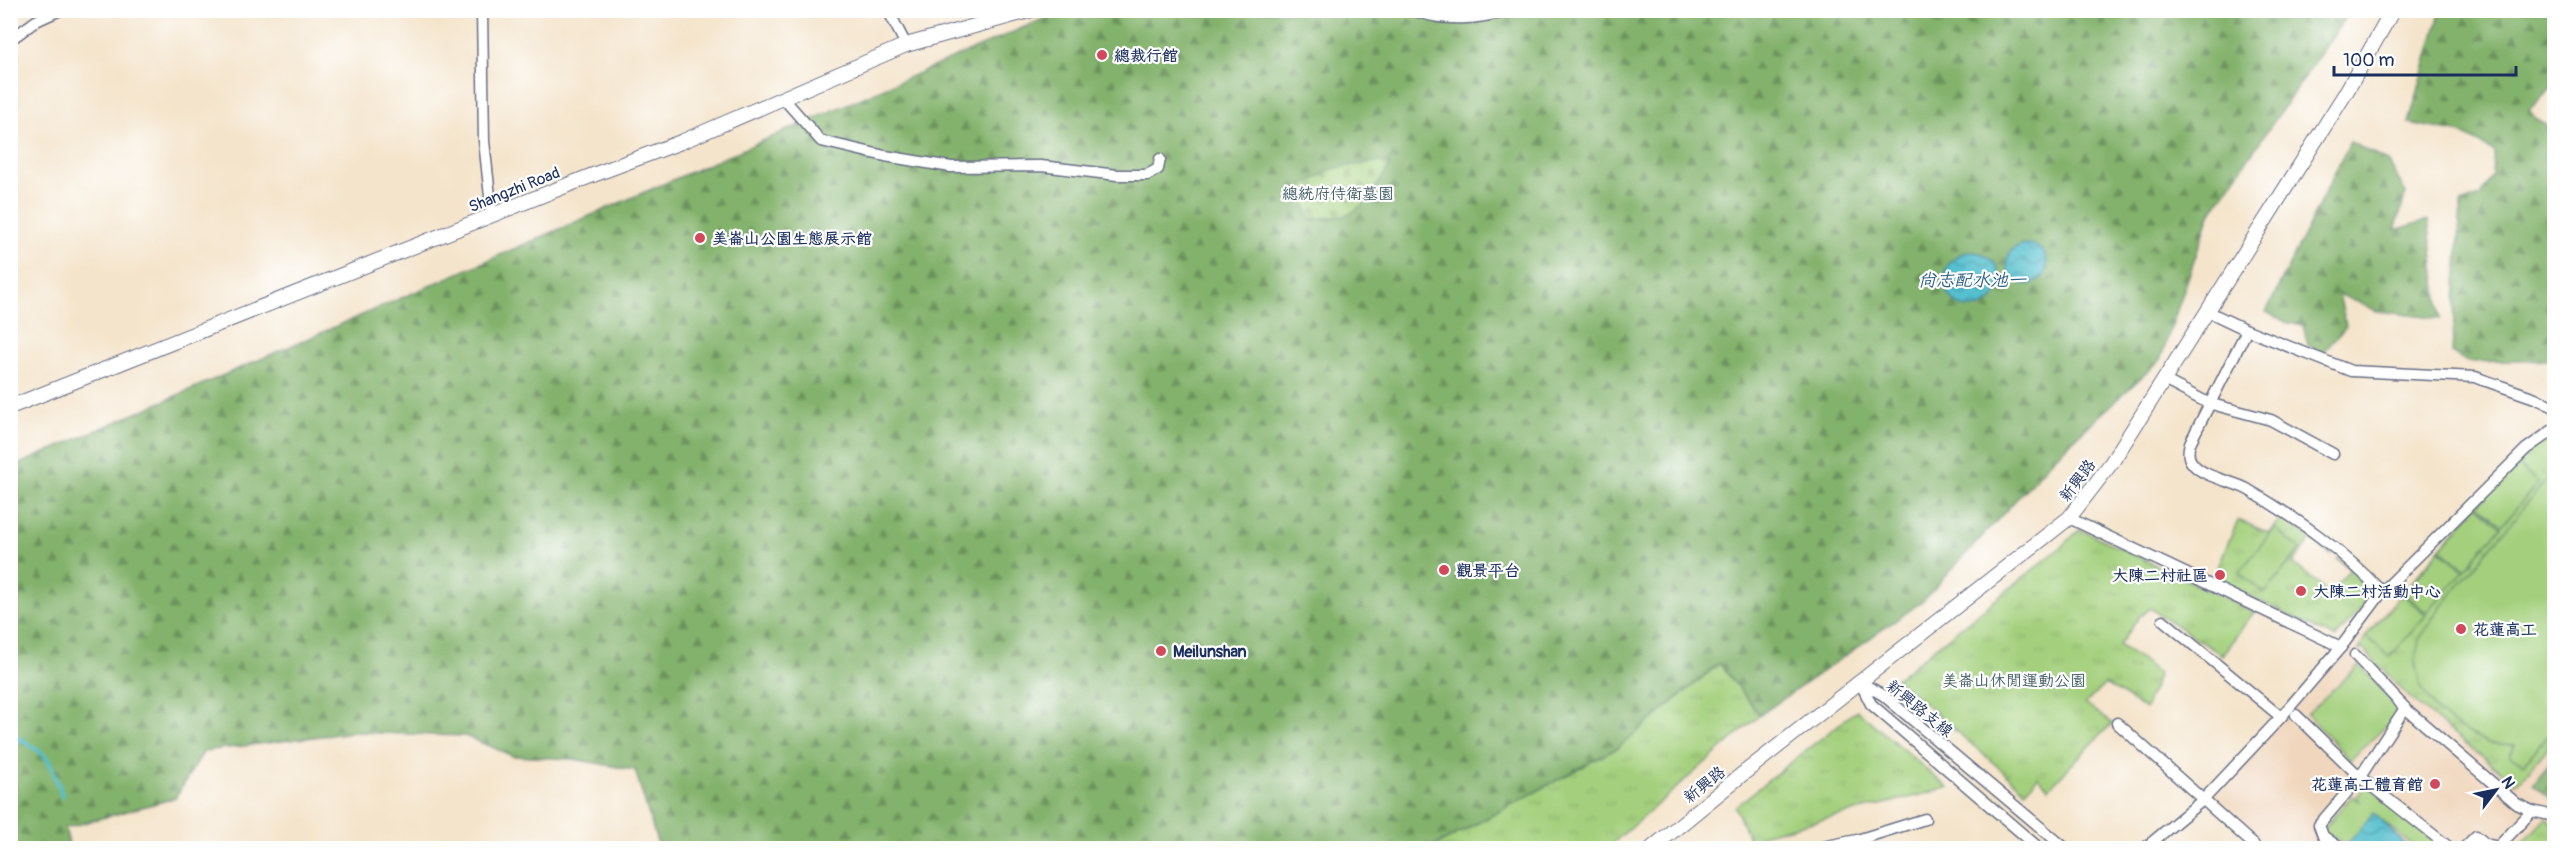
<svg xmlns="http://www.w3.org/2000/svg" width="2565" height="859" font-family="Pangolin,'LXGW WenKai TC',sans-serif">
	<defs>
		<pattern id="grass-tufts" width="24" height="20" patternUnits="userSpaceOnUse" patternTransform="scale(1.5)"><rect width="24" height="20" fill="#a4d07d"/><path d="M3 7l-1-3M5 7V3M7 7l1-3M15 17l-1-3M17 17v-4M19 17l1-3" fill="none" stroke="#8db36e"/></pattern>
		<pattern id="forest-firs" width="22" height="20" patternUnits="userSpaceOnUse" patternTransform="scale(1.5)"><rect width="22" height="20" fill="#83b26c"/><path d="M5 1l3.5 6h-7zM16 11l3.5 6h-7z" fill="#6a915c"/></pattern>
		<pattern id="cemetery-stones" width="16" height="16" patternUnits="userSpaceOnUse" patternTransform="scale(1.5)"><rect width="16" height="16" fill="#a4d07d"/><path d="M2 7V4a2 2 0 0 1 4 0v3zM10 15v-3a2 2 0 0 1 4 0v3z" fill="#8db36e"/></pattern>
		<pattern id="water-waves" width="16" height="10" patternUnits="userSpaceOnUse" patternTransform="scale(1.5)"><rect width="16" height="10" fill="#54c0ce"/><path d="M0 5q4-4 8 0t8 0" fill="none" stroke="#459caa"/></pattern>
	</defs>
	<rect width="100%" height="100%" fill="#fff"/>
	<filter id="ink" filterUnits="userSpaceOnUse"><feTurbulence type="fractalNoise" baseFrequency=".0167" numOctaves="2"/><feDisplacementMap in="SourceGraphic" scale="12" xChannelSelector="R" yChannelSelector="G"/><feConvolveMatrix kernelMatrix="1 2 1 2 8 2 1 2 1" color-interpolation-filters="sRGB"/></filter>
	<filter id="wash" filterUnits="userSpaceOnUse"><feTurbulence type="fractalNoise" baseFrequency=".008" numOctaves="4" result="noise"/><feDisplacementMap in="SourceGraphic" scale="24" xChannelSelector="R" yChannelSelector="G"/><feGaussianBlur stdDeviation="1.35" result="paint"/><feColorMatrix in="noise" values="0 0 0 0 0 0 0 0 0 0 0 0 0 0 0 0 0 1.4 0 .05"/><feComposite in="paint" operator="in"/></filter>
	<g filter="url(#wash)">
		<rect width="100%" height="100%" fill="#f4e4cb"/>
		<path fill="#f0d6bc" d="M 2554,440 L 2554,848 L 2260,848 L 2265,843 L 2211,799 L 2446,542 L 2522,466 Z"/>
		<g fill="url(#grass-tufts)" stroke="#60806e" stroke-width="1.5">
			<path d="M 2554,429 L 2554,740 L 2524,777 L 2515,783 L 2411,699 L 2362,648 L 2358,652 L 2366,636 L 2514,462 Z"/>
			<path d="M 2282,517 L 2332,553 L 2330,554 L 2311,539 L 2293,563 L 2330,593 L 2350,569 L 2337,559 L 2338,558 L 2351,568 L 2371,597 L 2335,638 L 2213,578 L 2238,520 L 2269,533 Z"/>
			<path d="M 2080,529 L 2254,612 L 2222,655 L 2150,608 L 2139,617 L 2119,645 L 2159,673 L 2145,709 L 2105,684 L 2085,704 L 2112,723 L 2049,788 L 2038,777 L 2026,791 L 1896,679 L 2065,544 Z"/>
			<path d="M 1720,663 L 1760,715 L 1607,848 L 1431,848 L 1619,747 Z"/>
			<path d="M 1857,710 L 1948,788 L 1761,835 L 1757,848 L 1753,848 L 1735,807 Z"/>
			<path d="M 2546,818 L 2554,826 L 2554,848 L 2518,848 Z"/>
		</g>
		<g fill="url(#forest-firs)" stroke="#4f7065" stroke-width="1.5">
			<path d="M 2441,10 L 2554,11 L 2554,84 L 2529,110 L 2536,119 L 2554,129 L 2554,360 L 2468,362 L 2452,353 L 2461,203 L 2480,196 L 2492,175 L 2494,151 L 2461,133 L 2409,123 Z"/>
			<path d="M 1076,11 L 2350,11 L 2210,214 L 2160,360 L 2056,456 L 1923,601 L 1760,715 L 1719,663 L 1619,747 L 1431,848 L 659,848 L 635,770 L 573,759 L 513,756 L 465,736 L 353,732 L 204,751 L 175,798 L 65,828 L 70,848 L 11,848 L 10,468 L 1043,19 Z"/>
			<path d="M 2350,142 L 2388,161 L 2406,193 L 2395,230 L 2428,220 L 2441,319 L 2377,311 L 2339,294 L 2346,326 L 2322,354 L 2308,345 L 2303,325 L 2288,323 L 2266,312 Z"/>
			<path d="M 2554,758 L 2554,801 L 2533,784 Z"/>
		</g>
		<path fill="url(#cemetery-stones)" stroke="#60806e" stroke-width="1.5" d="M 1372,162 L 1387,162 L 1390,165 C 1379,183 1365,211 1343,216 C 1332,218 1321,217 1310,219 L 1299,189 L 1331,169 Z"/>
		<g fill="#a4d07d" stroke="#60806e" stroke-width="1.5">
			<path d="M 2514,462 L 2538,483 L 2502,525 L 2478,505 Z"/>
			<path d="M 2554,474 L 2554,727 L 2524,764 L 2510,755 L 2515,745 L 2488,743 L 2452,724 L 2433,707 L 2420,685 L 2415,662 L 2419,640 L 2435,614 L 2547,479 Z"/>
			<path d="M 2477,506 L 2501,527 L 2465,569 L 2441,549 Z"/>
			<path d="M 2274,528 L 2300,549 L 2265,593 L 2239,573 Z"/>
			<path d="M 2440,550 L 2464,571 L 2427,613 L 2404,593 Z"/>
			<path d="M 2402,594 L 2426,615 L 2390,657 L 2366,636 Z"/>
			<path d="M 2359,665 L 2402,711 L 2350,760 L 2307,714 Z"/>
			<path d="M 2367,784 L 2441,848 L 2415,848 L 2374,814 L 2346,846 L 2323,829 L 2352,796 L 2361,802 L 2356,798 Z"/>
		</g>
		<g fill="url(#water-waves)" stroke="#387896" stroke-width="1.5">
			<circle cx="2027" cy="264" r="20"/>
			<circle cx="1972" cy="280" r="28"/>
			<path d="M 2374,813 L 2408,848 L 2349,848 L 2346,846 Z"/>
		</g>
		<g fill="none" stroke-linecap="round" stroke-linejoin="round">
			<path stroke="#54c0ce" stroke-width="4" d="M 10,733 C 49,756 48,753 62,796"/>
		</g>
	</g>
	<g filter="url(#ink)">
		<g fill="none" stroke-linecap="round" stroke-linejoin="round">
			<g stroke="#676e84" stroke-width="13">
				<g id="minor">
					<path d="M 482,10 L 484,141 L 492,215"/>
					<path d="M 888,10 L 906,45"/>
					<path d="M 1413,10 C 1446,23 1479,19 1513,10"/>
					<path d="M 10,40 L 36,21 L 60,10"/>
					<path d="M 784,99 L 821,141 L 885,156 L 951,167 L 1041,166 L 1117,175 L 1147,175 L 1158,169 L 1160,159"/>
					<path d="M 2207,311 L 2247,330 L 2351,371 L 2475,377 L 2535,398 L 2554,407"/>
					<path d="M 2247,330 L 2190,443 C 2188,450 2187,458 2193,464 C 2203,477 2232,481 2247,489 C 2299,520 2340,548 2382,592"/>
					<path d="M 2164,380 L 2208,403 L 2271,420 L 2333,454"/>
					<path d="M 2069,518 L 2341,647"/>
					<path d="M 2163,620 L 2281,717"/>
					<path d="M 2355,655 L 2405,708 L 2517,804 L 2532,811 L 2554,816"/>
					<path d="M 1860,682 L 1883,695 L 2065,848"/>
					<path d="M 1860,682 L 1871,704 L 2039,848"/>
					<path d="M 2405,708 L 2360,777 L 2450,848"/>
					<path d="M 2296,715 L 2360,777 L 2319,825 L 2323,836 L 2340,848"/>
					<path d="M 2117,723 L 2254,845"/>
					<path d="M 1817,848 L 1857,840 L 1925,819"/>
					<path d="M 2145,848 L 2204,799 L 2281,717 L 2341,647 L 2382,592 L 2526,449 L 2554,429"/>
					<path d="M 2464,848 L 2476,836 L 2486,844 L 2498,847"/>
					<path d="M 2500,848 L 2498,847 L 2532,811"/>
				</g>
			</g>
			<g stroke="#676e84" stroke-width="16">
				<g id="tertiary">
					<path d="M 10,407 L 593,175 L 681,142 L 906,45 L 1032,10"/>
					<path d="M 1652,848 L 1740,776 L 2069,518 L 2112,462 L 2345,94 L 2393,10"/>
				</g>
			</g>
			<use href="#minor" stroke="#fff" stroke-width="10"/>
			<use href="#tertiary" stroke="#fff" stroke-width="14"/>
		</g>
	</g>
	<g fill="#d1495b" stroke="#fff" stroke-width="2">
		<circle cx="1102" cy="55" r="6"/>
		<circle cx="700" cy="238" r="6"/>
		<circle cx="1444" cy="570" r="6"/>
		<circle cx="2220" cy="575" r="6"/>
		<circle cx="2301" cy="591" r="6"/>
		<circle cx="2461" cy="629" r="6"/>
		<circle cx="1161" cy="651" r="6"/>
		<circle cx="2435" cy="784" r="6"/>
	</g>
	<g text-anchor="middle" stroke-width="4.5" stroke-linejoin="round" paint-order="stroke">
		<g font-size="16" font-weight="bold" fill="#1b2f5e" stroke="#fff" text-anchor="start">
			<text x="1114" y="61">總裁行館</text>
			<text x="712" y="244">美崙山公園生態展示館</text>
			<text x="1456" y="576">觀景平台</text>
			<text x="2208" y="581" text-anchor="end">大陳二村社區</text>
			<text x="2313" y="597">大陳二村活動中心</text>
			<text x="2473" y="635">花蓮高工</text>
			<text x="1173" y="657">Meilunshan</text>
			<text x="2423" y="790" text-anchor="end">花蓮高工體育館</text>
		</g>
		<g font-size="16" fill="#1b2f5e" stroke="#fff">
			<text transform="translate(514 189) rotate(-22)" y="6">Shangzhi Road</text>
			<text transform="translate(2077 480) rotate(-53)" y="6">新興路</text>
			<text transform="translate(1920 708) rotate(39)" y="6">新興路支線</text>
			<text transform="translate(1704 784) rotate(-39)" y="6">新興路</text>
		</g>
		<g font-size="16" fill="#445f67" stroke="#fff">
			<text x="1338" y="199">總統府侍衛墓園</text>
			<text x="2014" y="686">美崙山休閒運動公園</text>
		</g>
		<g font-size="18" font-style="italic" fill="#2f6285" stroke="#fff">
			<text x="1972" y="286">尚志配水池一</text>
		</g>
	</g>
	<rect width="2565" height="859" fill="none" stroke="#fff" stroke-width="36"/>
	<g transform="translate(2496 790) rotate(58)" stroke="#ffffff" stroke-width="4.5" paint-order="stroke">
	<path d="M0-4.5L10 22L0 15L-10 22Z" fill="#1b2f5e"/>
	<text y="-9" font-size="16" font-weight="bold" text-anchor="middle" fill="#1b2f5e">N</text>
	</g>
	<path d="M2334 66v9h182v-9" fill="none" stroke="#1b2f5e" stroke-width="3"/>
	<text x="2343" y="66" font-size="18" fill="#1b2f5e" stroke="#ffffff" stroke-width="4.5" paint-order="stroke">100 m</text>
</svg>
